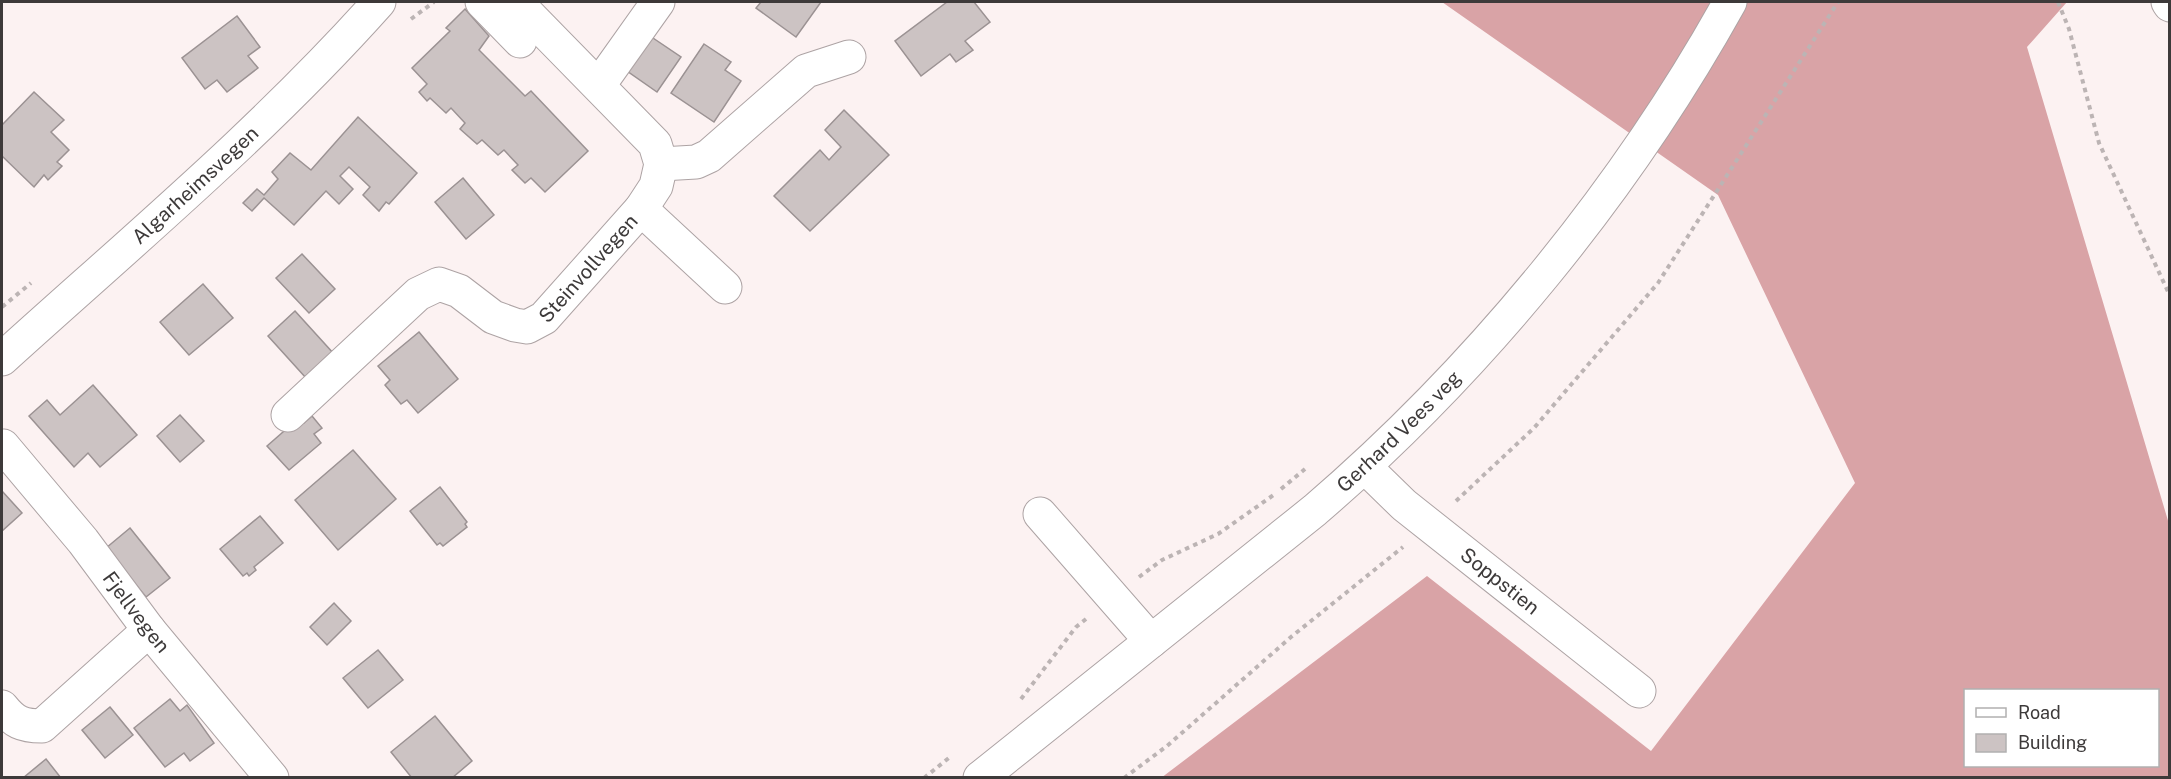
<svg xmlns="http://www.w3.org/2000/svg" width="2171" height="779" font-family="'Public Sans',sans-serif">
	<rect width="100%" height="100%" fill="#fcf2f2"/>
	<path fill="#d9a3a6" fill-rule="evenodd" d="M 1442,2 L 2067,2 L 2027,47 L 2169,524 L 2169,777 L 1161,778 L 1427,576 L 1651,751 L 1855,483 L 1718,195 ZM 1966,690 L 2158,690 L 2158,766 L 1966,766 Z"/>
	<g fill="#ccc3c3" stroke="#9b9293" stroke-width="1.5">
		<path d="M 761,2 L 821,2 L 796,37 L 756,8 Z"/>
		<path d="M 947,2 L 974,2 L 990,22 L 965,41 L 973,50 L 956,62 L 950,54 L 921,76 L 895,41 Z"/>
		<path d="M 465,9 L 489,36 L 479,50 L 525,96 L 531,91 L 588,151 L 545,192 L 531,178 L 525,183 L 512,170 L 518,165 L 504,150 L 498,155 L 482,140 L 477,144 L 460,129 L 465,123 L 451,108 L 446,113 L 430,98 L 427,101 L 419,92 L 427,84 L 412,68 L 450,31 L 446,28 Z"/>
		<path d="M 237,16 L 260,47 L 248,56 L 258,68 L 227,92 L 217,80 L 205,89 L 182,58 Z"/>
		<path d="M 650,36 L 681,57 L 657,92 L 627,71 Z"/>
		<path d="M 704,44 L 731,62 L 725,70 L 741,81 L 714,122 L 671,93 Z"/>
		<path d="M 34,92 L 64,120 L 51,132 L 69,150 L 57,162 L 62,166 L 48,180 L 44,175 L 34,187 L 2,156 L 2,125 Z"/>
		<path d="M 844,110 L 889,155 L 810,231 L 774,196 L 820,150 L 829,160 L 841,147 L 825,130 Z"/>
		<path d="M 358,117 L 417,173 L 389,204 L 386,202 L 379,211 L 363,195 L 370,187 L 349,167 L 340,176 L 353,189 L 339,204 L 326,191 L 294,225 L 264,198 L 252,211 L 243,203 L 257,189 L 264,195 L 278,179 L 272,172 L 290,153 L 311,170 Z"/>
		<path d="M 463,178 L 494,215 L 466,239 L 435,202 Z"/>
		<path d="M 302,254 L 335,289 L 309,313 L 276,278 Z"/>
		<path d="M 203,284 L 233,318 L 189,355 L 160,322 Z"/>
		<path d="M 295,311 L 334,354 L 306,378 L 268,336 Z"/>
		<path d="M 419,332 L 458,379 L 418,413 L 407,400 L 401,404 L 385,385 L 390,380 L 378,366 Z"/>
		<path d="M 93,385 L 137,435 L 100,467 L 88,453 L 74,467 L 29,416 L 47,400 L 60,415 Z"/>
		<path d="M 180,415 L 204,441 L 180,462 L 157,436 Z"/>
		<path d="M 312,416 L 322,428 L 314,434 L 321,443 L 289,470 L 267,446 L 299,418 L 304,423 Z"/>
		<path d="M 353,450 L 396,499 L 338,550 L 295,500 Z"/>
		<path d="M 440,487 L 467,522 L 465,524 L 467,527 L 443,546 L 440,543 L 437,545 L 410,511 Z"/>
		<path d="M 2,491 L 22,513 L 2,531 Z"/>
		<path d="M 260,516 L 283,543 L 254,567 L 256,570 L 249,576 L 247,573 L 243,576 L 220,549 Z"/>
		<path d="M 130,528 L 170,578 L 146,597 L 106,548 Z"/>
		<path d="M 334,603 L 351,621 L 327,645 L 310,627 Z"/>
		<path d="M 378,650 L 403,680 L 368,708 L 343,678 Z"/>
		<path d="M 170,699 L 180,711 L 187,705 L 214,743 L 190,761 L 184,753 L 165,767 L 134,728 Z"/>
		<path d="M 110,707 L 133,735 L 105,758 L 82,730 Z"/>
		<path d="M 435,716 L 472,761 L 452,778 L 412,778 L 391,752 Z"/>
		<path d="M 46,759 L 61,778 L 23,778 Z"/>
	</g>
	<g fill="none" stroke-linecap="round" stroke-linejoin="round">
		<g stroke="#ada3a4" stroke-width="35">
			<g id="minor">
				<path d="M 482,2 L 520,41"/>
				<path d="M 2168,2 L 2170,5"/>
				<path d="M 599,85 L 658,2"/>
				<path d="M 661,164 L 696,162 L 709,156 L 806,71 L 849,57"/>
				<path d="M 641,209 L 725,287"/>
				<path id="s1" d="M 288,415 L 418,294 L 439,284 L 459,291 L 493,317 L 515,325 L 527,327 L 544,318 L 641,209 L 656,186 L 661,164 L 655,144 L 516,2"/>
				<path id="s2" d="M 3,446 L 83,541 L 149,630 L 272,778"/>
				<path id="s3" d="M 1365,467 L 1404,505 L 1639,691"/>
				<path d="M 1040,514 L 1151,641"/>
				<path d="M 2,707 C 14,722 22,726 42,726 L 149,630"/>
				<path id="s4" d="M 980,778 L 1315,510 C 1479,369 1625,191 1730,2"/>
			</g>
		</g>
		<g stroke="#ada3a4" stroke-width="35">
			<g id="major">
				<path id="s5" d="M 2,359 C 130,243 264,131 379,2"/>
			</g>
		</g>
		<g stroke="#bcb4b4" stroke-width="4" stroke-dasharray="4.5 4.5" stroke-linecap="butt">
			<path d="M 2058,2 L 2069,29 L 2099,143 L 2170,296"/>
			<path d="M 411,19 L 434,2"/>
			<path d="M 2,307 L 31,283"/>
			<path d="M 1281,489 L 1305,469"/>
			<path d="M 1456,501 L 1534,428 L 1658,283 L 1838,2"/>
			<path d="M 1139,577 L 1162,560 L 1218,534 L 1275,494"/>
			<path d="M 1021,699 L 1076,627 L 1086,619"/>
			<path d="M 924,778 L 950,757"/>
			<path d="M 1124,778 L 1167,746 L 1291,637 L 1403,547"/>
		</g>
		<use href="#minor" stroke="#fff" stroke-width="33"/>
		<use href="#major" stroke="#fff" stroke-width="33"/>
	</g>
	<g text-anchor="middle" stroke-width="4.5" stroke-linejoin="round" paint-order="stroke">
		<g font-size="20" fill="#3d3a3a" stroke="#fff">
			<text dy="7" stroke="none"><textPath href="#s5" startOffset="260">Algarheimsvegen</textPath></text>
			<text dy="7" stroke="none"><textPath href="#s1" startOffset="386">Steinvollvegen</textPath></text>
			<text dy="7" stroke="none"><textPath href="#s4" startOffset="544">Gerhard Vees veg</textPath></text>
			<text dy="7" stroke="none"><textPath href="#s3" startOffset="177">Soppstien</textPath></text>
			<text dy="7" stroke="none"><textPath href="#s2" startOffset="213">Fjellvegen</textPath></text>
		</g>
	</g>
	<rect width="2171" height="779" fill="none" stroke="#3d3a3a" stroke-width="6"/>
	<rect x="1964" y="689" width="195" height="78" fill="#ffffff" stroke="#b1b0b0" stroke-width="1.5"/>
	<rect x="1976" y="708" width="30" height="9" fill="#ffffff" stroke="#b1b0b0" stroke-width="1.5"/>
	<text x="2018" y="719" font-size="18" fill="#3d3a3a">Road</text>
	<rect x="1976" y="734" width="30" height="18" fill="#ccc3c3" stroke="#b1b0b0" stroke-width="1.5"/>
	<text x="2018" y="749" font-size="18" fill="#3d3a3a">Building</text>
</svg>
